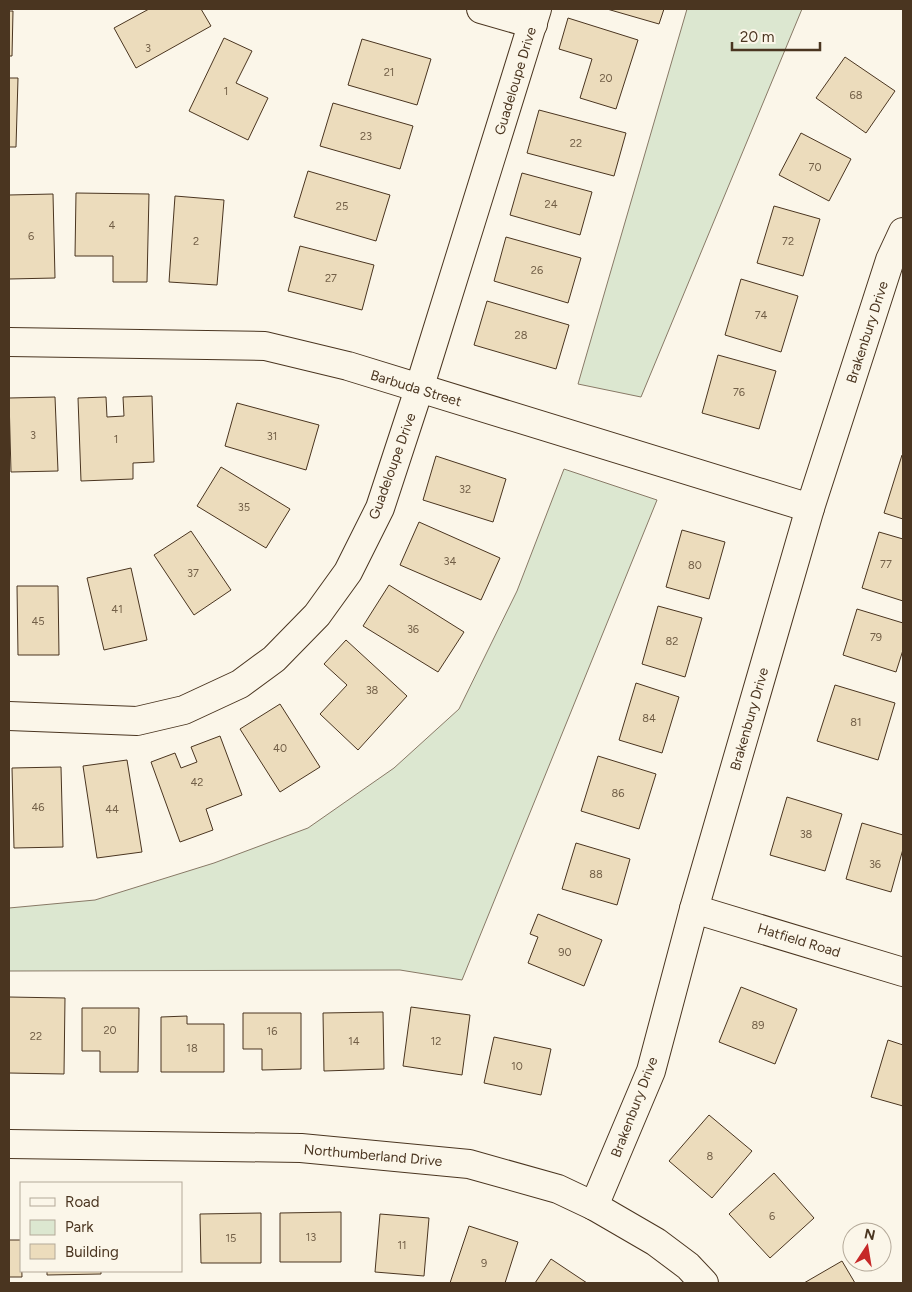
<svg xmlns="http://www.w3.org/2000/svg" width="912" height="1292" font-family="Figtree,sans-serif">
	<rect width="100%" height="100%" fill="#fbf6e9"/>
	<g fill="#dce7d0" stroke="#887966">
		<path d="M 687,9 L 802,9 L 641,397 L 578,384 Z"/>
		<path d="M 564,469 L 657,500 L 462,980 L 400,970 L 9,971 L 9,908 L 95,900 L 214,863 L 308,828 L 394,768 L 459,709 L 517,591 Z"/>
	</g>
	<g fill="#ecdcbc" stroke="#4a3520">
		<path d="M 149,9 L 201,9 L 211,26 L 136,68 L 114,28 Z"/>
		<path d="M 607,9 L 664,9 L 659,24 Z"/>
		<path d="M 9,11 L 13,11 L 12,56 L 9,56 Z"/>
		<path d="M 568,18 L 638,40 L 616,109 L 580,98 L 592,59 L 559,49 Z"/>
		<path d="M 224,38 L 252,51 L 236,83 L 268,98 L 248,140 L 189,111 Z"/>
		<path d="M 362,39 L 431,59 L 417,105 L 348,85 Z"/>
		<path d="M 845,57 L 895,91 L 866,133 L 816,98 Z"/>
		<path d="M 9,78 L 18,78 L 16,147 L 9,147 Z"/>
		<path d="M 333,103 L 413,126 L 400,169 L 320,146 Z"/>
		<path d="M 539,110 L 626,133 L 614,176 L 527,153 Z"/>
		<path d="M 801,133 L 851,159 L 829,201 L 779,175 Z"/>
		<path d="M 308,171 L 390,195 L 376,241 L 294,217 Z"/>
		<path d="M 522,173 L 592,192 L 580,235 L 510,215 Z"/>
		<path d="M 76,193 L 149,194 L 147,282 L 113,282 L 113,256 L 75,256 Z"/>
		<path d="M 53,194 L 55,278 L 9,279 L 9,195 Z"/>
		<path d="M 175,196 L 224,200 L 217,285 L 169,282 Z"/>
		<path d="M 774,206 L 820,219 L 803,276 L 757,263 Z"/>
		<path d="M 506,237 L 581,258 L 568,303 L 494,281 Z"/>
		<path d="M 300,246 L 374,265 L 362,310 L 288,291 Z"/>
		<path d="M 741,279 L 798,296 L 781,352 L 725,335 Z"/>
		<path d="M 487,301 L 569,325 L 556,369 L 474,345 Z"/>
		<path d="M 718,355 L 776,371 L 759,429 L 702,413 Z"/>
		<path d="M 152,396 L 154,462 L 133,463 L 133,479 L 81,481 L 78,398 L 106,397 L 107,417 L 124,416 L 123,397 Z"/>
		<path d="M 55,397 L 58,471 L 11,472 L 9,398 Z"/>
		<path d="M 237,403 L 319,425 L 306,470 L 225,446 Z"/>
		<path d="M 902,455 L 903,456 L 903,519 L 884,513 Z"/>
		<path d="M 436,456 L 506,479 L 493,522 L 423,500 Z"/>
		<path d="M 221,467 L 290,509 L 266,548 L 197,506 Z"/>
		<path d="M 419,522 L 500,558 L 481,600 L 400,565 Z"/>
		<path d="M 682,530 L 725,542 L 709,599 L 666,587 Z"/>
		<path d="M 191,531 L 231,590 L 194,615 L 154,555 Z"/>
		<path d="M 879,532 L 903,539 L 903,601 L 862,588 Z"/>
		<path d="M 131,568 L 147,640 L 104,650 L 87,578 Z"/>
		<path d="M 389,585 L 464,632 L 438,672 L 363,626 Z"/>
		<path d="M 17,586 L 58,586 L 59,655 L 18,655 Z"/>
		<path d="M 658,606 L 702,618 L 685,677 L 642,664 Z"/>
		<path d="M 857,609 L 903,623 L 903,650 L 896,672 L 843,655 Z"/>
		<path d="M 346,640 L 407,696 L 358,750 L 320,714 L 347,685 L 324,664 Z"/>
		<path d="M 636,683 L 679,697 L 662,753 L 619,740 Z"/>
		<path d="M 835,685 L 895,703 L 878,760 L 817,741 Z"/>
		<path d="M 280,704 L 320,767 L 280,792 L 240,729 Z"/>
		<path d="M 220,736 L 242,795 L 206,809 L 213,830 L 180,842 L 151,762 L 175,753 L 181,768 L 197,762 L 191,747 Z"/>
		<path d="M 598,756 L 656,774 L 639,829 L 581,811 Z"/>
		<path d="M 127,760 L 142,852 L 97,858 L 83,766 Z"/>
		<path d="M 61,767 L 63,847 L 14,848 L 12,768 Z"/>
		<path d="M 787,797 L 842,814 L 825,871 L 770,855 Z"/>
		<path d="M 862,823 L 903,835 L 903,849 L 891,892 L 846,879 Z"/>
		<path d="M 576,843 L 630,859 L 617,905 L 562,889 Z"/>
		<path d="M 538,914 L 602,940 L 584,986 L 528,963 L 538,937 L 530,934 Z"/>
		<path d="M 741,987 L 797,1009 L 775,1064 L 719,1042 Z"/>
		<path d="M 9,997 L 65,998 L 64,1074 L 9,1073 Z"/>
		<path d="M 411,1007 L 470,1015 L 462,1075 L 403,1066 Z"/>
		<path d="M 82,1008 L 139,1008 L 138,1072 L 100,1072 L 100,1051 L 82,1051 Z"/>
		<path d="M 383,1012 L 384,1069 L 324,1071 L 323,1013 Z"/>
		<path d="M 243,1013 L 301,1013 L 301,1069 L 262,1070 L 262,1049 L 243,1049 Z"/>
		<path d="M 187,1016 L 187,1024 L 224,1024 L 224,1072 L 161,1072 L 161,1017 Z"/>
		<path d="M 494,1037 L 551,1049 L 541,1095 L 484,1083 Z"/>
		<path d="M 888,1040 L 903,1045 L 903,1106 L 871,1097 Z"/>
		<path d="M 709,1115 L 752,1151 L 712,1198 L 669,1161 Z"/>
		<path d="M 774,1173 L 814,1218 L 770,1258 L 729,1214 Z"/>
		<path d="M 341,1212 L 341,1262 L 280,1262 L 280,1213 Z"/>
		<path d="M 261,1213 L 261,1263 L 201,1263 L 200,1214 Z"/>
		<path d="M 380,1214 L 429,1218 L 424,1276 L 375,1272 Z"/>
		<path d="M 469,1226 L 518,1242 L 505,1283 L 450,1283 Z"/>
		<path d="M 9,1240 L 21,1240 L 22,1277 L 9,1277 Z"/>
		<path d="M 551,1259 L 587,1283 L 535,1283 Z"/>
		<path d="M 842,1261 L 855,1283 L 804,1283 Z"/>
		<path d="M 47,1271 L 101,1271 L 101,1274 L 47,1275 Z"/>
	</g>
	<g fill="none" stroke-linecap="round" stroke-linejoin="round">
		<g stroke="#4a3520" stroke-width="30">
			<g id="minor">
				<path d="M 481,9 L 533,24"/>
				<path d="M 9,342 L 265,346 L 348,366 L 810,508"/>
				<path d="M 9,716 L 137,721 L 184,710 L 240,684 L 274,659 L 317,615 L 348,572 L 380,508 L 419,389 L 537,9"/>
				<path d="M 694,909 L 903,972"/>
				<path d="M 9,1144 L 301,1148 L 469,1164 L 558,1189 L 594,1206 L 656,1242 L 688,1266 L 704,1283"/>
				<path d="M 594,1206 L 651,1071 L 694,909 L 810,508 L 890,260 L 903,232"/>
			</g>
		</g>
		<use href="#minor" stroke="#fbf6e9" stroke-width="28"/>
	</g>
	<g text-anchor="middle" stroke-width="4" stroke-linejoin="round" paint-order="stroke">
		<g font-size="11" fill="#725f47">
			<text x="148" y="52">3</text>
			<text x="389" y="76">21</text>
			<text x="606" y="82">20</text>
			<text x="226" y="95">1</text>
			<text x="856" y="99">68</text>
			<text x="366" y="140">23</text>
			<text x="576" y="147">22</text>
			<text x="815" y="171">70</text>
			<text x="551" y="208">24</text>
			<text x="342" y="210">25</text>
			<text x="112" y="229">4</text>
			<text x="31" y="240">6</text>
			<text x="196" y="245">2</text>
			<text x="788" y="245">72</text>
			<text x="537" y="274">26</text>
			<text x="331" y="282">27</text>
			<text x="761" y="319">74</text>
			<text x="521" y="339">28</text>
			<text x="739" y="396">76</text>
			<text x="33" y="439">3</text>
			<text x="272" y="440">31</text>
			<text x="116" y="443">1</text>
			<text x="465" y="493">32</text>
			<text x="244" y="511">35</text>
			<text x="450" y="565">34</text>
			<text x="886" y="568">77</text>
			<text x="695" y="569">80</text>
			<text x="193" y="577">37</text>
			<text x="117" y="613">41</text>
			<text x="38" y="625">45</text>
			<text x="413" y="633">36</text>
			<text x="876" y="641">79</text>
			<text x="672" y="645">82</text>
			<text x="372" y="694">38</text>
			<text x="649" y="722">84</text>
			<text x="856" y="726">81</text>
			<text x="280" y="752">40</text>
			<text x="197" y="786">42</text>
			<text x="618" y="797">86</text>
			<text x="38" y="811">46</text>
			<text x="112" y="813">44</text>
			<text x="806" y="838">38</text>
			<text x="875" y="868">36</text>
			<text x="596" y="878">88</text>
			<text x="565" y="956">90</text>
			<text x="758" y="1029">89</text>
			<text x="110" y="1034">20</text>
			<text x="272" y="1035">16</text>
			<text x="36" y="1040">22</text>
			<text x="354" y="1045">14</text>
			<text x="436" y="1045">12</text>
			<text x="192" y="1052">18</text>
			<text x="517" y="1070">10</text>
			<text x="710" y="1160">8</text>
			<text x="772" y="1220">6</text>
			<text x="311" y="1241">13</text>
			<text x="231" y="1242">15</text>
			<text x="402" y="1249">11</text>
			<text x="484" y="1267">9</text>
		</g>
		<g font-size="14" fill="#4a3520" stroke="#fbf6e9">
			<text transform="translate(515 81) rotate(-73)" y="5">Guadeloupe Drive</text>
			<text transform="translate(867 332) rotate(-72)" y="5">Brakenbury Drive</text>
			<text transform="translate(416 388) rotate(17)" y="5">Barbuda Street</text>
			<text transform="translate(392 466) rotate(-70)" y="5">Guadeloupe Drive</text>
			<text transform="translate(749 719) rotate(-74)" y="5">Brakenbury Drive</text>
			<text transform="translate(799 940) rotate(17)" y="5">Hatfield Road</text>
			<text transform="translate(634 1107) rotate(-69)" y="5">Brakenbury Drive</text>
			<text transform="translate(373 1155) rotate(5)" y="5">Northumberland Drive</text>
		</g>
	</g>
	<rect width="912" height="1292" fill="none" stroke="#4a3520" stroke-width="20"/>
	<rect x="20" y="1182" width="162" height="90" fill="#fbf6e9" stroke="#b4a999"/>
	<rect x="30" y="1198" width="25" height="8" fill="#fbf6e9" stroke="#b4a999"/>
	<text x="65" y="1207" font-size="15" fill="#4a3520">Road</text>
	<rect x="30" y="1220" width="25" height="15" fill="#dce7d0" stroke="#b4a999"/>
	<text x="65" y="1232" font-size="15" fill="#4a3520">Park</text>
	<rect x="30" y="1244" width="25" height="15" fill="#ecdcbc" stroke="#b4a999"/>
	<text x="65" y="1257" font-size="15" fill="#4a3520">Building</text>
	<g transform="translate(867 1247) rotate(12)"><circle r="24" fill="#fbf6e9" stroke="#b4a999"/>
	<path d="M0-4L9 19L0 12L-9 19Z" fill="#c62828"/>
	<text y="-8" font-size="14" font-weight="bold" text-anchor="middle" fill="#4a3520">N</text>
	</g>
	<path d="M732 42v8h88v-8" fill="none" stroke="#4a3520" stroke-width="2.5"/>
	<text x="740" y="42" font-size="15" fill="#4a3520" stroke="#fbf6e9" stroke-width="4" paint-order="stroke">20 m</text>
</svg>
